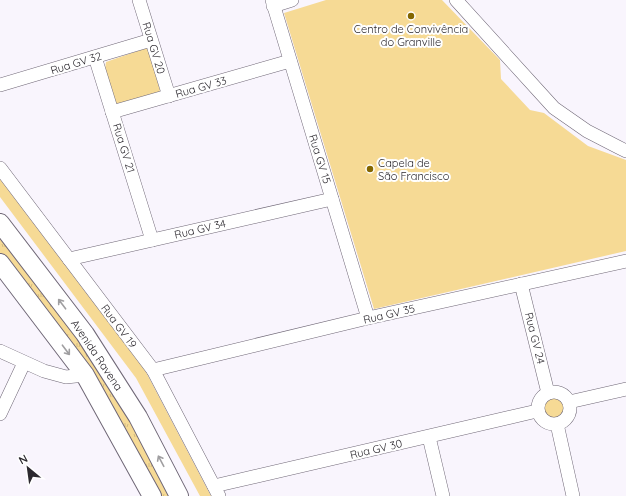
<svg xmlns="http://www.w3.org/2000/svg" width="626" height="496" font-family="Quicksand,sans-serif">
	<defs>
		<pattern id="grass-tufts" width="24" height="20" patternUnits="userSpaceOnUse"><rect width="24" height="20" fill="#f6da95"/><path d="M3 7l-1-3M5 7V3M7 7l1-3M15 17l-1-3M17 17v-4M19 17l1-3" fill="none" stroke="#d3bb81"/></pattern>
	</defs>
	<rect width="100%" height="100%" fill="#f9f5fd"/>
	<path fill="url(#grass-tufts)" d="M 0,231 L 96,360 L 174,496 L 158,496 L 0,256 Z"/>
	<g fill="#f6da95">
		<path d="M 326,0 L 442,0 L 500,60 L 501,79 L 530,110 L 544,113 L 588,146 L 626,160 L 626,251 L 374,309 L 284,13 Z"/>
		<path d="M 146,48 L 149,52 L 160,90 L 158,95 L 119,106 L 114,103 L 105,69 L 106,62 Z"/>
		<path d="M 0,179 L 146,372 L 211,496 L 200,496 L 136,378 L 0,197 Z"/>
		<circle cx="554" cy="408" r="12"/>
	</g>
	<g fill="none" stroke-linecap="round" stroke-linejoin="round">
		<g stroke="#6f6776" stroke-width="14">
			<g id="street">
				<path d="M 139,0 L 169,96"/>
				<path d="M 272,0 L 368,318"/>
				<path d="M 456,0 L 554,108 L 587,131 L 618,147 L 626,151"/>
				<path d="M 273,6 L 292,0"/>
				<path d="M 95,57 L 152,240"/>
				<path d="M 0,85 L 151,40"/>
				<path d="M 112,112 L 290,61"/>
				<path d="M 0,168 L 153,370 L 219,496"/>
				<path d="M 69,259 L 332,199"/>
				<path d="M 521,284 L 548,393"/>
				<path d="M 0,351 L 44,371 L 66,377 L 85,375"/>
				<path d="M 153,370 L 368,318 L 626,261"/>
				<circle cx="554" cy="408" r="16"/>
				<path d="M 569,402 L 626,389"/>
				<path d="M 0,414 L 24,363"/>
				<path d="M 557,424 L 573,496"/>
				<path d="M 429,437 L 443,496"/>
				<path d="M 214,486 L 537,411"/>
			</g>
		</g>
		<g stroke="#6f6776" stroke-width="20">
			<g id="secondary">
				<path d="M 0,223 L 85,334 L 138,417 L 179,496"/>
				<path d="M 0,263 L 85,375 L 152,496"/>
			</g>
		</g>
		<use href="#street" stroke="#fff" stroke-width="13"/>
		<use href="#secondary" stroke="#fff" stroke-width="18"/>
	</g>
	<defs><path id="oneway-shaft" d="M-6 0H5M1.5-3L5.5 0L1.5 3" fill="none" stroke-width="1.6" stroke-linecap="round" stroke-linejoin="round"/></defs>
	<g stroke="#a09fa1">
		<use href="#oneway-shaft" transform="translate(62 304) rotate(-127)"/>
		<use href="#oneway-shaft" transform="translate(66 350) rotate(53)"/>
		<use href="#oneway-shaft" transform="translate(161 461) rotate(-118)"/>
	</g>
	<g fill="#836600" stroke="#fff" stroke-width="1.5">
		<circle cx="411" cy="16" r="4"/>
		<circle cx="370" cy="169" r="4"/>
	</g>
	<g text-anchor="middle" stroke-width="4" stroke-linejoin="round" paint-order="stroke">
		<g font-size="11" fill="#2c292f" stroke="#fff">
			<text x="411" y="33">Centro de Convivência<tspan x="411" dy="13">do Granville</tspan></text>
			<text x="378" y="167" text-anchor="start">Capela de<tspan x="378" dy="13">São Francisco</tspan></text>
		</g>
		<g font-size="11" fill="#2c292f" stroke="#fff">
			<text transform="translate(154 48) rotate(73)" y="4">Rua GV 20</text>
			<text transform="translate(76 63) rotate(-17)" y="4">Rua GV 32</text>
			<text transform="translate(201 87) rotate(-16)" y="4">Rua GV 33</text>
			<text transform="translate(124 148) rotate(73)" y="4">Rua GV 21</text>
			<text transform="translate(320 159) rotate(73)" y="4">Rua GV 15</text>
			<text transform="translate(200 229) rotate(-13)" y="4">Rua GV 34</text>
			<text transform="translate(389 314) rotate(-13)" y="4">Rua GV 35</text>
			<text transform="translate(119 326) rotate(53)" y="4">Rua GV 19</text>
			<text transform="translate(535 338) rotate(76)" y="4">Rua GV 24</text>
			<text transform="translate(97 355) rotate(56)" y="4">Avenida Ravena</text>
			<text transform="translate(376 449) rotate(-13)" y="4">Rua GV 30</text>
		</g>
	</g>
	<g transform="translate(28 468) rotate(331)" stroke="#ffffff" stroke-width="3" paint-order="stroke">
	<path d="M0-3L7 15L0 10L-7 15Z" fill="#2c292f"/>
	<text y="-6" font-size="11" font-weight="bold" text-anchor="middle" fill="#2c292f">N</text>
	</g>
</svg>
